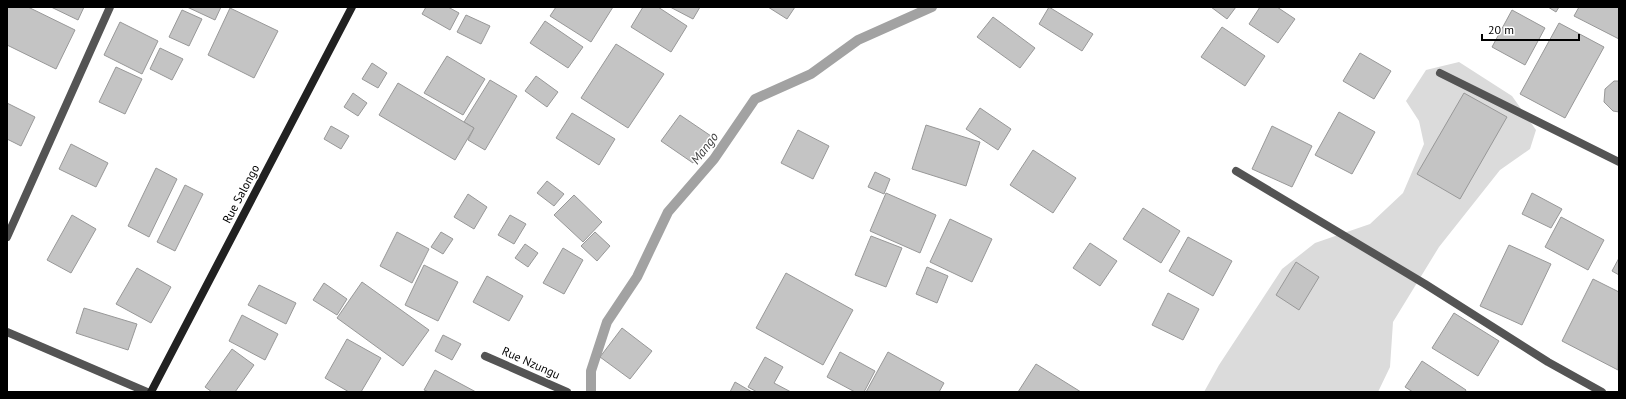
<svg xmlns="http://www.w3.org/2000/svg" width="1626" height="399" font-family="'PT Sans',sans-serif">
	<rect width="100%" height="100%" fill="#fff"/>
	<path fill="#dbdbdb" d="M 1459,62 L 1512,96 L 1536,130 L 1530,149 L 1500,170 L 1439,247 L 1393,322 L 1390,367 L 1378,392 L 1204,392 L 1219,365 L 1282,269 L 1315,243 L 1370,224 L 1403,193 L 1424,144 L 1419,121 L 1406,101 L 1426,70 Z"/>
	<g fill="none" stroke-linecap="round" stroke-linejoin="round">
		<path stroke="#a2a2a2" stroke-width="10" d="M 591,392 L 591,371 L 607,322 L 637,277 L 668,212 L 714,159 L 755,99 L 811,74 L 858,40 L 932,7"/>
	</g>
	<g fill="#c4c4c4" stroke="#989898">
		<path d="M 7,7 L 28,7 L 75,30 L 56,69 L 7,45 Z"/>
		<path d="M 51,7 L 84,7 L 78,20 Z"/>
		<path d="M 187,7 L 221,7 L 215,20 Z"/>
		<path d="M 426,7 L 448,7 L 459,13 L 450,30 L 422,14 Z"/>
		<path d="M 556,7 L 613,7 L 591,42 L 550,16 Z"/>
		<path d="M 643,7 L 658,7 L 687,26 L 671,52 L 631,27 Z"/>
		<path d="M 670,7 L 700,7 L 693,19 Z"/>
		<path d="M 768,7 L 795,7 L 787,19 Z"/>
		<path d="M 1049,7 L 1093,34 L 1082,51 L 1039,24 Z"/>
		<path d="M 1211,7 L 1236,7 L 1227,19 Z"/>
		<path d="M 1260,7 L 1277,7 L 1295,19 L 1278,43 L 1249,24 Z"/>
		<path d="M 1548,7 L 1559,7 L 1556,12 Z"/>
		<path d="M 1579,7 L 1619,7 L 1619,39 L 1574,16 Z"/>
		<path d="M 230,8 L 278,31 L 254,78 L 208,55 Z"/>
		<path d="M 182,10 L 202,19 L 189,46 L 169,37 Z"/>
		<path d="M 1512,10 L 1545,28 L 1525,65 L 1492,47 Z"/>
		<path d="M 466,15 L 490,26 L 481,44 L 457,32 Z"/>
		<path d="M 993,17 L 1035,48 L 1020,68 L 977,37 Z"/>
		<path d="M 545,21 L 583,47 L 568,68 L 530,43 Z"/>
		<path d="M 120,22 L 158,41 L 142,74 L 104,55 Z"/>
		<path d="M 1559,23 L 1604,47 L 1565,118 L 1520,94 Z"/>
		<path d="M 1222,27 L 1265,56 L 1245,86 L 1201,57 Z"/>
		<path d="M 616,44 L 664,74 L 628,128 L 581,98 Z"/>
		<path d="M 160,48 L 183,59 L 172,80 L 150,69 Z"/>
		<path d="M 1360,53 L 1391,71 L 1374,99 L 1343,81 Z"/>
		<path d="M 447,56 L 485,79 L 463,115 L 424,93 Z"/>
		<path d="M 372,63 L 387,73 L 378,88 L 362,79 Z"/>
		<path d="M 116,67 L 142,79 L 125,114 L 99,102 Z"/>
		<path d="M 536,76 L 558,92 L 547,107 L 525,91 Z"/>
		<path d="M 490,80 L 517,96 L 485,150 L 468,140 L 474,128 L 464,122 Z"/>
		<path d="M 1614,81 L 1619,81 L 1619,112 L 1613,111 L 1604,102 L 1605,89 Z"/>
		<path d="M 398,83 L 474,128 L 455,160 L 379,115 Z"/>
		<path d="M 353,93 L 367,103 L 358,116 L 344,107 Z"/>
		<path d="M 1464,93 L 1507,117 L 1460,199 L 1417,174 Z"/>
		<path d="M 7,103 L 35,117 L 21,146 L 7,139 Z"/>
		<path d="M 980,108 L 1011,129 L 998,150 L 966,129 Z"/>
		<path d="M 1339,112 L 1375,132 L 1352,174 L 1315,155 Z"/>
		<path d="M 572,113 L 615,139 L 599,165 L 556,138 Z"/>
		<path d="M 680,115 L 711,136 L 693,163 L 661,141 Z"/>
		<path d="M 926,125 L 980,142 L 966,186 L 912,169 Z"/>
		<path d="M 331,126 L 349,136 L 341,149 L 324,139 Z"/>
		<path d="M 1272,126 L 1312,146 L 1292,187 L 1252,169 Z"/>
		<path d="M 798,130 L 829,146 L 813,179 L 781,163 Z"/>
		<path d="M 71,144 L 108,163 L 96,187 L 59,169 Z"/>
		<path d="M 1033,150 L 1076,178 L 1053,213 L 1010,185 Z"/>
		<path d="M 156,168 L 177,179 L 149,237 L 128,226 Z"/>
		<path d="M 875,172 L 890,179 L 884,194 L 868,187 Z"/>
		<path d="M 547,181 L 564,194 L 554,206 L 537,193 Z"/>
		<path d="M 185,185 L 203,194 L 175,251 L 157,242 Z"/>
		<path d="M 886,193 L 936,215 L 920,253 L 870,231 Z"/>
		<path d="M 1532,193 L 1562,209 L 1551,228 L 1522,214 Z"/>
		<path d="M 468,194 L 487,207 L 474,229 L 454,217 Z"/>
		<path d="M 574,195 L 602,222 L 583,242 L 554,215 Z"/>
		<path d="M 1143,208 L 1180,231 L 1161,263 L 1123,239 Z"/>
		<path d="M 72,215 L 96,229 L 71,273 L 47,260 Z"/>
		<path d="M 510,215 L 526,224 L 514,244 L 498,235 Z"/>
		<path d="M 1561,217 L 1604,240 L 1588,270 L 1545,247 Z"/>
		<path d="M 950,219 L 992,239 L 972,282 L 930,262 Z"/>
		<path d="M 397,232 L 429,249 L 412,283 L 380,266 Z"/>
		<path d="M 441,232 L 453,239 L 443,254 L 431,247 Z"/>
		<path d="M 595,232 L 610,246 L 597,261 L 581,246 Z"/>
		<path d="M 871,236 L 902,248 L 886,287 L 855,275 Z"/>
		<path d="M 1188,237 L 1232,261 L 1213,296 L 1169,271 Z"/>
		<path d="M 1090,243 L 1117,261 L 1100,286 L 1073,268 Z"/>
		<path d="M 525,244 L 538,253 L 528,267 L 515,258 Z"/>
		<path d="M 1509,245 L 1551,264 L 1522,325 L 1480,306 Z"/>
		<path d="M 563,248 L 583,260 L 564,294 L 543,283 Z"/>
		<path d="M 1619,258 L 1619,275 L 1612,271 Z"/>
		<path d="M 1296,262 L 1319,277 L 1299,310 L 1276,295 Z"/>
		<path d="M 424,265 L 458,282 L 438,321 L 405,305 Z"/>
		<path d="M 927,267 L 948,276 L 937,303 L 916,294 Z"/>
		<path d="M 137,268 L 171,287 L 151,323 L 116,304 Z"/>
		<path d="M 786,273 L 853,310 L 823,365 L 756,328 Z"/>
		<path d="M 487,276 L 523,296 L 509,321 L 473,302 Z"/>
		<path d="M 1593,279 L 1619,292 L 1618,370 L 1562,341 Z"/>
		<path d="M 362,282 L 429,330 L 403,366 L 337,318 Z"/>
		<path d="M 324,283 L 347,299 L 337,315 L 313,300 Z"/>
		<path d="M 259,285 L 296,303 L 286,324 L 248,305 Z"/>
		<path d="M 1168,293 L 1199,309 L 1183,340 L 1152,325 Z"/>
		<path d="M 84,308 L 137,324 L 128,350 L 76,333 Z"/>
		<path d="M 1454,313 L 1499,341 L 1478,376 L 1432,348 Z"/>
		<path d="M 242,315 L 278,334 L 265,360 L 229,341 Z"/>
		<path d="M 622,328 L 652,351 L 630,379 L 600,357 Z"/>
		<path d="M 443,335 L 461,344 L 452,360 L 435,351 Z"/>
		<path d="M 347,339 L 381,358 L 361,392 L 349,392 L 325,378 Z"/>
		<path d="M 232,349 L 254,365 L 235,392 L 212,392 L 205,387 Z"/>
		<path d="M 840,352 L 875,371 L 864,392 L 855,392 L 827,377 Z"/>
		<path d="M 888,352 L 944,383 L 939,392 L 866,392 Z"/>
		<path d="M 765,357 L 783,367 L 774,383 L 791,392 L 757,392 L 748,387 Z"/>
		<path d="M 1422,361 L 1466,390 L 1465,392 L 1413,392 L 1405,387 Z"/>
		<path d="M 1036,364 L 1081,392 L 1018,392 Z"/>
		<path d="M 435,370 L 476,392 L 429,392 L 424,390 Z"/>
		<path d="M 735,382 L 752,392 L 730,392 Z"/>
	</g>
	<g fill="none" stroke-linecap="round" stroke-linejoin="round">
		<g stroke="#545454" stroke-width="8">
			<path d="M 1440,73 L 1619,162"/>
			<path d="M 1236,171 L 1425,284 L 1548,362 L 1602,392"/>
			<path d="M 7,237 L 110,7"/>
			<path d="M 7,332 L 147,392"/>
			<path d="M 485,356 L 567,392"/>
		</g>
		<path stroke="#212121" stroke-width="8" d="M 151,392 L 352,7"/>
	</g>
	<g text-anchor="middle" stroke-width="3" stroke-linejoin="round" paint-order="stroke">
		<g font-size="12" fill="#000" stroke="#fff">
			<text transform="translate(241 194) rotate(-62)" y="4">Rue Salongo</text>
			<text transform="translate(531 363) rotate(24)" y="4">Rue Nzungu</text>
		</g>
		<g font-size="13" font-style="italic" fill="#434343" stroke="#fff">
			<text transform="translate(704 148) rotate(-53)" y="5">Mango</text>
		</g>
	</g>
	<rect width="1626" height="399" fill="none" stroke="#000000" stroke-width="16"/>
	<path d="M1482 34v6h97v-6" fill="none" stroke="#000000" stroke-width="2"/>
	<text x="1488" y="34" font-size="12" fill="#000000" stroke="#ffffff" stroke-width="3" paint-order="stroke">20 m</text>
</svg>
